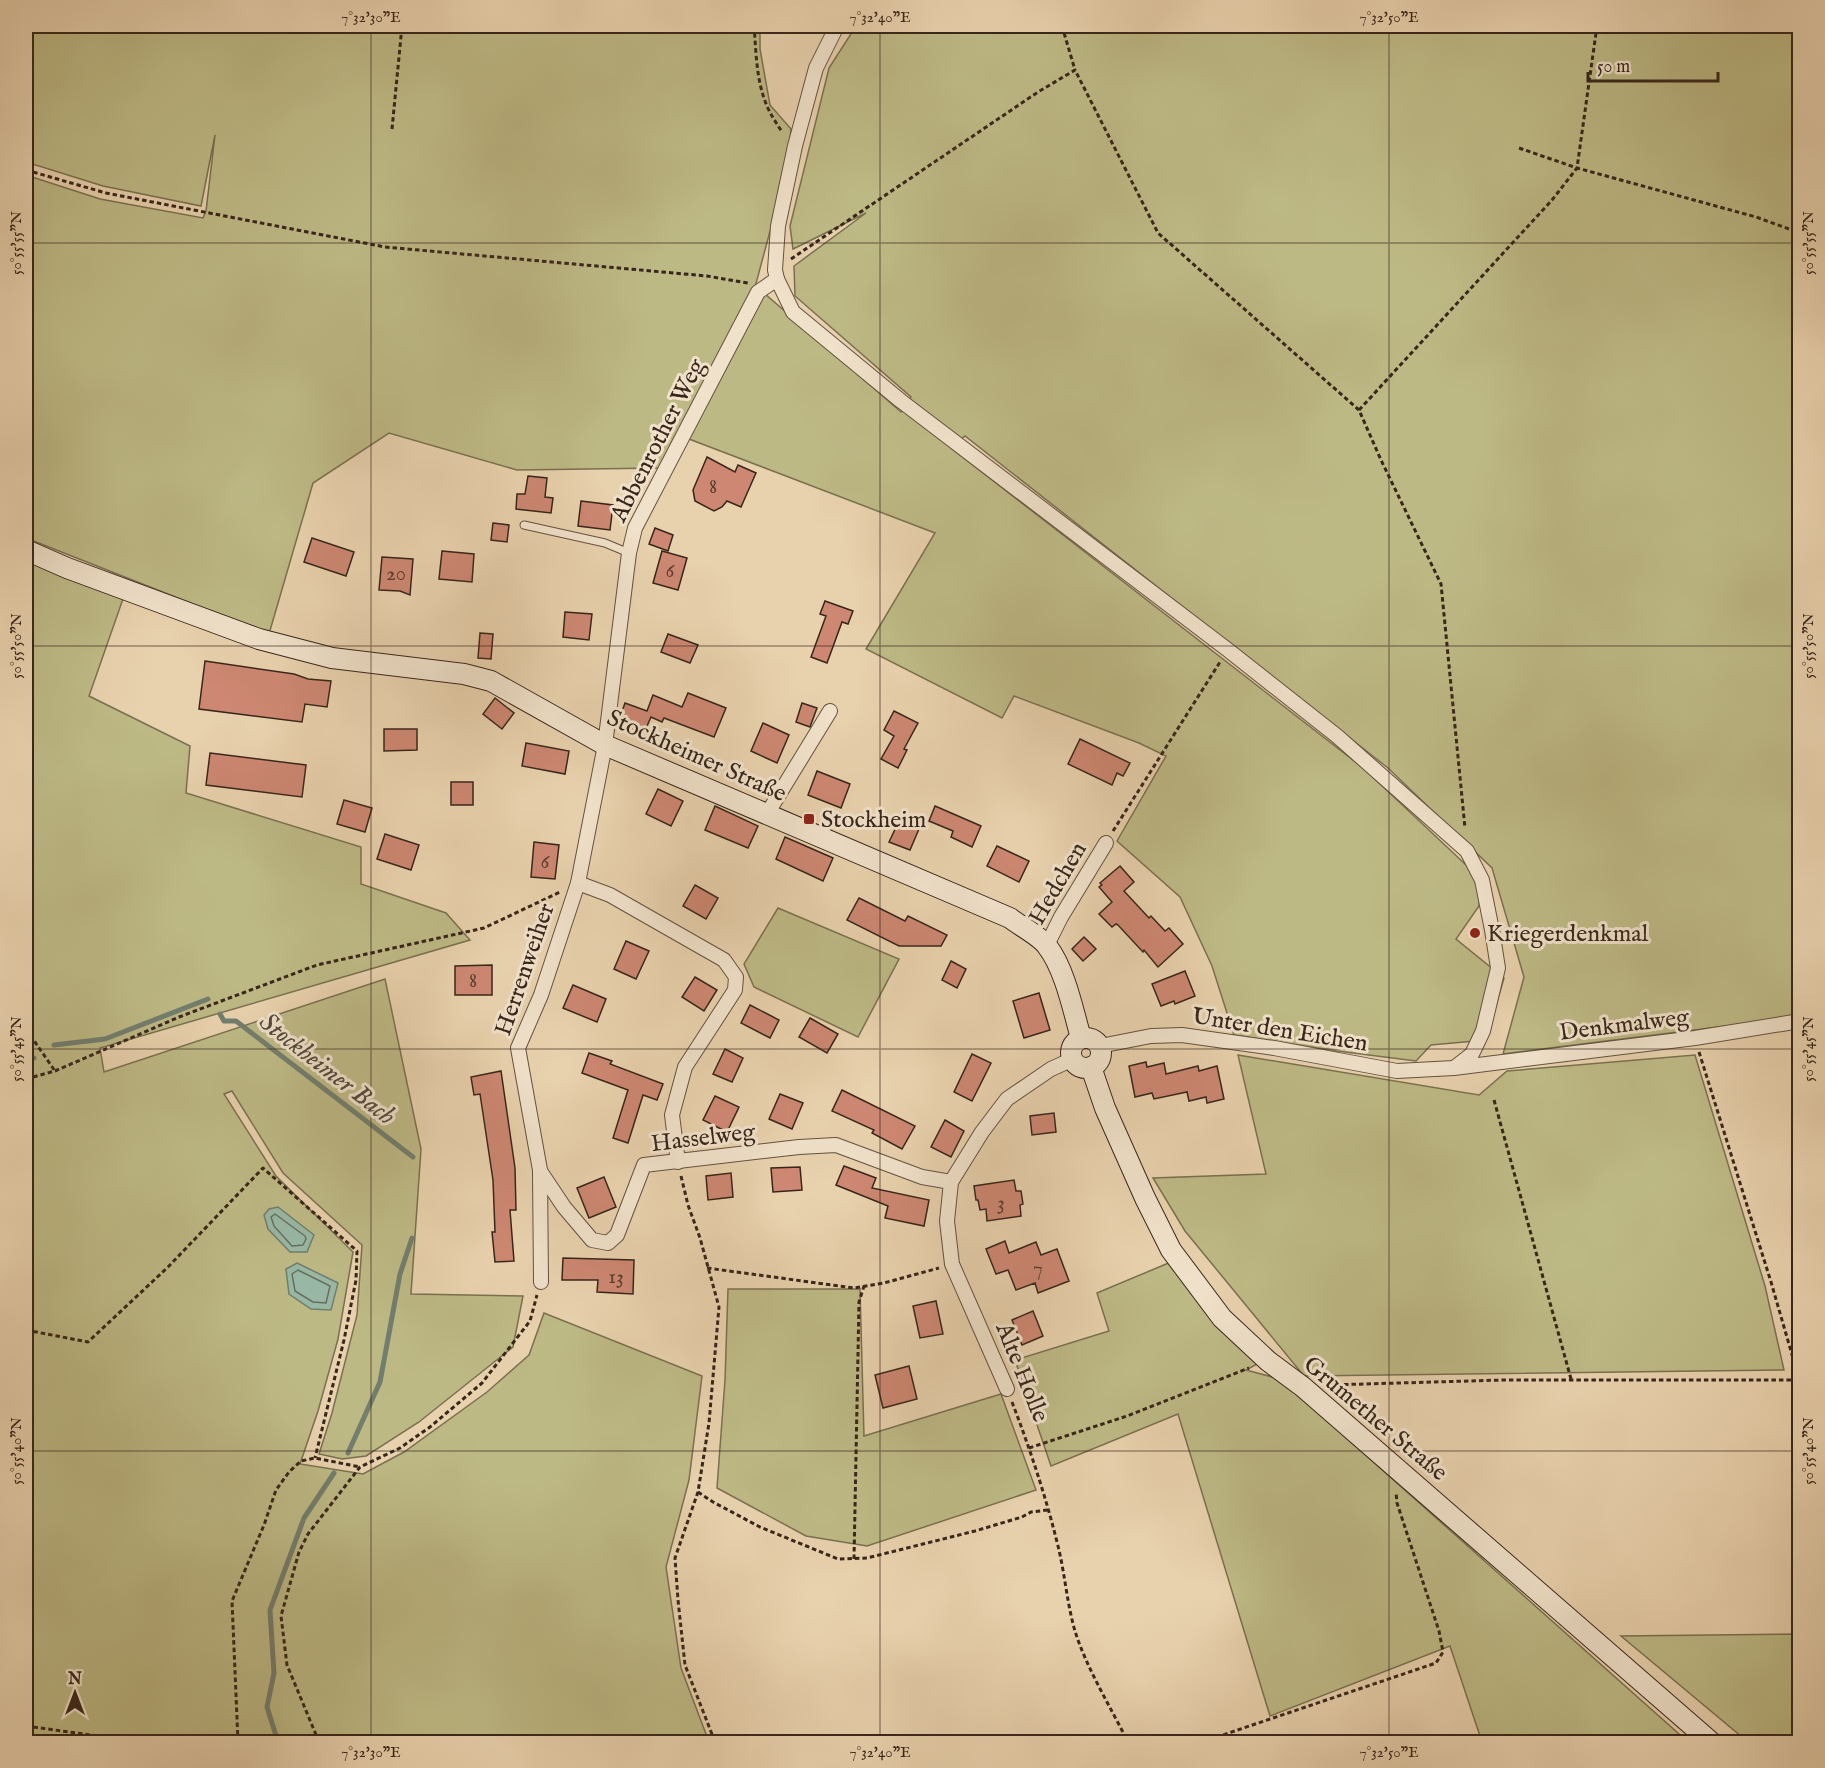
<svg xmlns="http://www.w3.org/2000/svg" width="1825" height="1768" font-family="'IM FELL English',serif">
	<rect width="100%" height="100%" fill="#e8d1ad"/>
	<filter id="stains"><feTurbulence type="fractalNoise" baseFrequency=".00333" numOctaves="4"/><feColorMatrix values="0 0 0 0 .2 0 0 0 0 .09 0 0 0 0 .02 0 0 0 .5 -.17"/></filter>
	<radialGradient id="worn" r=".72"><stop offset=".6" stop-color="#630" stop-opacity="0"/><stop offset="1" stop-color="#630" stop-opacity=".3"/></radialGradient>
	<g fill="#bdb985" stroke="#7a7050" stroke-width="1.5">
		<path d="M 26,26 L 760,26 L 760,49 L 770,105 L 791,129 L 788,164 L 754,291 L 659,468 L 517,470 L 389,433 L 313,483 L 269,634 L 26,538 L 26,175 L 100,199 L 203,218 L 206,211 L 215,135 L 201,206 L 103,186 L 26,162 Z"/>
		<path d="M 856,26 L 1799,26 L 1799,1017 L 1503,1054 L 1524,977 L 1492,868 L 1388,768 L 965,436 L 951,448 L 1362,767 L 1482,880 L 1479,906 L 1456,939 L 1504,978 L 1486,1040 L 1431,1045 L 1416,1061 L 1337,1051 L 1234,1035 L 1212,966 L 1180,897 L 1117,841 L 1166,756 L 1139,743 L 1014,696 L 1002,718 L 866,649 L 935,533 L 689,439 L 765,294 L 901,412 L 911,397 L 795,296 L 794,266 L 866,213 L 793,249 L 790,226 L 829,68 Z"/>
		<path d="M 26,557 L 124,596 L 89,696 L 190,746 L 186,793 L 361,847 L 361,884 L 446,913 L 470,940 L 100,1048 L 104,1072 L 385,979 L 421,1149 L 411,1294 L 523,1296 L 513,1347 L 419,1422 L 366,1456 L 342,1459 L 319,1454 L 332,1413 L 357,1315 L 362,1245 L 283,1173 L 232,1091 L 224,1094 L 276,1176 L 353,1252 L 338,1339 L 318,1411 L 300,1464 L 363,1474 L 404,1452 L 487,1392 L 529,1355 L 544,1313 L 702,1376 L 689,1480 L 666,1567 L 681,1668 L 709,1742 L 26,1742 Z"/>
		<path d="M 778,908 L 899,959 L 858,1037 L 754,987 L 744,964 Z"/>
		<path d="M 1238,1055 L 1479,1095 L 1507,1071 L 1695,1055 L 1765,1286 L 1784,1370 L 1304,1376 L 1185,1231 L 1153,1178 L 1266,1174 Z"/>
		<path d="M 1171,1262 L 1259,1363 L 1246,1370 L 1280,1379 L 1688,1742 L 1482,1742 L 1450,1646 L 1270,1716 L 1178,1414 L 1051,1466 L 1015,1360 L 1109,1331 L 1097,1293 Z"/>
		<path d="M 728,1289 L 860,1289 L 864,1436 L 1001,1394 L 1036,1490 L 867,1546 L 806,1536 L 717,1488 L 725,1380 Z"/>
		<path d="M 1799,1634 L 1799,1737 L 1773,1742 L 1748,1742 L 1621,1636 Z"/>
	</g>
	<g fill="#98b8a5" stroke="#727e6e" stroke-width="1.5">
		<path d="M 278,1207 L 314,1235 L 307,1252 L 290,1252 L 268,1229 L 264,1215 L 269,1209 Z"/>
		<path d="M 297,1263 L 338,1283 L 331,1310 L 311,1309 L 289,1294 L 286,1269 Z"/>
	</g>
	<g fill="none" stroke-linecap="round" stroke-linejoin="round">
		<g stroke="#686f60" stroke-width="1.5">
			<path d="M 275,1214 L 305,1236 L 306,1239 L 303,1245 L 292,1246 L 274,1226 L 271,1217 Z"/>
			<path d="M 298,1270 L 330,1286 L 326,1303 L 313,1302 L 295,1291 L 292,1274 Z"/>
		</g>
		<g stroke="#727e6e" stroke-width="5">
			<path d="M 220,1014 L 224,1021 L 236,1021 L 413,1157"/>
			<path d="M 54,1045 L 105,1039 L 208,999"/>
			<path d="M 26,1061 L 34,1058"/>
			<path d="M 348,1453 L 380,1382 L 400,1274 L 412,1238"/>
			<path d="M 278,1742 L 267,1707 L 274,1673 L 270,1610 L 304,1518 L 334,1473"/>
		</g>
	</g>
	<g fill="#cd8772" stroke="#38261b" stroke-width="1.5">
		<path d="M 707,457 L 735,472 L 738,465 L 756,473 L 741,507 L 727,501 L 722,507 L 714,511 L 695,501 L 693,490 Z"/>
		<path d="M 528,476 L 547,478 L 545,497 L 553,498 L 551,513 L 516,509 L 517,494 L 525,494 Z"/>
		<path d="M 581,501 L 613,505 L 610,530 L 578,526 Z"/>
		<path d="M 493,523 L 509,525 L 507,542 L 491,540 Z"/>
		<path d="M 655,528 L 673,535 L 668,551 L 649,544 Z"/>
		<path d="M 312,538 L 354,552 L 346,576 L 304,562 Z"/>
		<path d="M 442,551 L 474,554 L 472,582 L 439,579 Z"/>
		<path d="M 662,551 L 687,558 L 678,590 L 653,583 Z"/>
		<path d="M 382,557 L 413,559 L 410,595 L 400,591 L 379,590 Z"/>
		<path d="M 825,601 L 853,611 L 848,624 L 842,622 L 827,663 L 811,657 L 826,616 L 820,614 Z"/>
		<path d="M 565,612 L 592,614 L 589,640 L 563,637 Z"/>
		<path d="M 480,633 L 493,634 L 491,659 L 478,658 Z"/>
		<path d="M 668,634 L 698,645 L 690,663 L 661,652 Z"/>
		<path d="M 205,661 L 294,674 L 308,679 L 331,681 L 327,707 L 305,704 L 302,722 L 199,709 Z"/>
		<path d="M 688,693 L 726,708 L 714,737 L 664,718 L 662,722 L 651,717 L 644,733 L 618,723 L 625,703 L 647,711 L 653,695 L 682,707 Z"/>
		<path d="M 495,698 L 514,713 L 502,729 L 483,714 Z"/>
		<path d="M 802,703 L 817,708 L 810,727 L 796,722 Z"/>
		<path d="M 894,711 L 918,723 L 904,749 L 907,750 L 898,768 L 881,759 L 894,736 L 884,730 Z"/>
		<path d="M 763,723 L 789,735 L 777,763 L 751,751 Z"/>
		<path d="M 384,729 L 417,729 L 417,750 L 384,751 Z"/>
		<path d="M 1080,739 L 1130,763 L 1123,776 L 1117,773 L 1112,785 L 1068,764 Z"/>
		<path d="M 526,743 L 569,751 L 565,774 L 522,766 Z"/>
		<path d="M 210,753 L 306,765 L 302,797 L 206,785 Z"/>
		<path d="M 817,771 L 850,784 L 841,808 L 808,795 Z"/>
		<rect x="451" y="782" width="22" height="23"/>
		<path d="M 658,789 L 683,801 L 671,826 L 646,814 Z"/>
		<path d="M 344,800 L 372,808 L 365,832 L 337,824 Z"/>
		<path d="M 715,806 L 758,826 L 748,848 L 705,830 Z"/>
		<path d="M 935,806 L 981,826 L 972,847 L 951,837 L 953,831 L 929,821 Z"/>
		<path d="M 899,821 L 919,829 L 910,850 L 889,842 Z"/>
		<path d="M 385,834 L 419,845 L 411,870 L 377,859 Z"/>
		<path d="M 785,837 L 833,858 L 823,881 L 776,859 Z"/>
		<path d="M 534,842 L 559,845 L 555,879 L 531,877 Z"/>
		<path d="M 997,846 L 1029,861 L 1019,882 L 987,866 Z"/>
		<path d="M 1120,866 L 1134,882 L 1124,891 L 1149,918 L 1151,916 L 1165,931 L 1169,928 L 1183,944 L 1158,967 L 1144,950 L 1143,952 L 1118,925 L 1116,924 L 1112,927 L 1099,914 L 1112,902 L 1099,887 L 1102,885 L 1100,883 Z"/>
		<path d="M 695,885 L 718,898 L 706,919 L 683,906 Z"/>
		<path d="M 859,898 L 905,921 L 908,916 L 947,935 L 941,946 L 899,946 L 847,920 Z"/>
		<path d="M 1084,937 L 1096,949 L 1083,961 L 1072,949 Z"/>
		<path d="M 626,941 L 649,951 L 636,979 L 614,969 Z"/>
		<path d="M 951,961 L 966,969 L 957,988 L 942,980 Z"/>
		<path d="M 492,965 L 492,995 L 455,995 L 455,966 Z"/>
		<path d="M 1185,971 L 1195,996 L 1175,1004 L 1174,1001 L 1161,1006 L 1152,984 Z"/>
		<path d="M 695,977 L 717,990 L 704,1011 L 682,997 Z"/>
		<path d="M 573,985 L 606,999 L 597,1022 L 563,1008 Z"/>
		<path d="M 1039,993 L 1050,1030 L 1024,1038 L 1013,1001 Z"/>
		<path d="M 750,1005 L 779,1020 L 770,1038 L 741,1023 Z"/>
		<path d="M 810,1018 L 838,1034 L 827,1053 L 799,1037 Z"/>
		<path d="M 725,1049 L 743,1058 L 732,1082 L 713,1074 Z"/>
		<path d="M 589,1053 L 612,1061 L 610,1064 L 663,1084 L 657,1100 L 643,1095 L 628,1143 L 613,1138 L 628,1090 L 582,1073 Z"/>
		<path d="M 972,1054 L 991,1063 L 972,1101 L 954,1092 Z"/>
		<path d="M 1146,1062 L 1147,1067 L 1164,1063 L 1166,1074 L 1198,1066 L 1199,1071 L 1217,1066 L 1224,1099 L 1207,1103 L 1206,1097 L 1189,1101 L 1187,1092 L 1154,1099 L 1152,1093 L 1135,1097 L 1129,1066 Z"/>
		<path d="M 501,1071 L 515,1168 L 516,1210 L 510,1210 L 514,1261 L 495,1262 L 492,1232 L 495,1232 L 493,1180 L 480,1094 L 474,1095 L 471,1077 Z"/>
		<path d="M 842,1090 L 915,1126 L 902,1149 L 872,1133 L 874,1130 L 832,1111 Z"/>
		<path d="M 780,1094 L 803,1103 L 792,1129 L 769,1119 Z"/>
		<path d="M 715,1096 L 739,1107 L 727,1132 L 703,1120 Z"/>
		<path d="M 1054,1113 L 1056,1132 L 1032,1135 L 1030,1116 Z"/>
		<path d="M 945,1120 L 964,1131 L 951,1157 L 931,1147 Z"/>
		<path d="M 844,1166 L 876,1178 L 872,1188 L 929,1200 L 924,1226 L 885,1218 L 888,1206 L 836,1185 Z"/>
		<path d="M 800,1167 L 802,1190 L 773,1192 L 771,1168 Z"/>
		<path d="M 731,1173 L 733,1197 L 708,1200 L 706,1176 Z"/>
		<path d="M 604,1177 L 616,1207 L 589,1218 L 577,1188 Z"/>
		<path d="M 1014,1180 L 1016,1191 L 1021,1191 L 1023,1204 L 1020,1205 L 1021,1216 L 987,1221 L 986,1209 L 980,1210 L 978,1200 L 976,1200 L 974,1186 Z"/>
		<path d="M 1005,1241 L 1009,1253 L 1036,1242 L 1041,1255 L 1057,1249 L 1069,1281 L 1038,1293 L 1035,1283 L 1016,1290 L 1008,1270 L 996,1274 L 986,1249 Z"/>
		<path d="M 563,1258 L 634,1260 L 633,1294 L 597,1292 L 598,1280 L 562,1280 Z"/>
		<path d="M 936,1301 L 943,1334 L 920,1338 L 913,1306 Z"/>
		<path d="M 1033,1311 L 1043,1336 L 1022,1345 L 1012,1320 Z"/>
		<path d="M 909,1366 L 917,1399 L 883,1408 L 875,1375 Z"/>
	</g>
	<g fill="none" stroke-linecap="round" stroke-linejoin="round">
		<g stroke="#645140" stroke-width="9">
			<path id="lane" d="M 524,525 L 605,543 L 629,553"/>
		</g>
		<g stroke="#645140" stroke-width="16">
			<g id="street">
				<path d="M 837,26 L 816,68 L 795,146 L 778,226 L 775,270 L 777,279 L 793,312 L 901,401 L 1228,650 L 1337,736 L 1467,851 L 1482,880 L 1492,930 L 1498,968 L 1483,1031 L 1472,1054 L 1454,1068"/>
				<path d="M 767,814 L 830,711"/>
				<path d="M 578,883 L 610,895 L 724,960 L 736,977 L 735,990 L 685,1067 L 672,1115 L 678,1162"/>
				<path d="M 1047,945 L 1061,917 L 1106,843"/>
				<path d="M 1100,1046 L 1151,1036 L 1182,1035 L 1274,1048 L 1397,1071 L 1454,1068 L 1695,1038 L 1800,1021"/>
				<path d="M 540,1171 L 564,1207 L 592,1240 L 608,1243 L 617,1235 L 644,1165 L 799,1147 L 836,1145 L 922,1177 L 951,1182"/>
				<path d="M 541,1282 L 540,1170 L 518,1048 L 541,995 L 578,883 L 605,745 L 629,553 L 635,528 L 758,292 L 777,279"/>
				<path d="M 1007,1389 L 952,1264 L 947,1221 L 951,1182 L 982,1132 L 1007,1099 L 1051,1069 L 1071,1060"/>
			</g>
		</g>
		<g stroke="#38261b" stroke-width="22">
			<g id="secondary">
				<path d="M 26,550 L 67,568 L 259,639 L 332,658 L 464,674 L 491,681 L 605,745 L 1010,918 C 1020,926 1040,936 1047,946 C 1065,969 1073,1010 1081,1038"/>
				<circle cx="1086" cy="1053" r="15"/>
				<path d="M 1091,1067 L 1105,1108 L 1145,1198 L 1171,1250 L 1222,1318 L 1268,1361 L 1303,1387 L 1711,1742"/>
			</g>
		</g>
		<g stroke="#38261b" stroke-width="3" stroke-dasharray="4.5 3" stroke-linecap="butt">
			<path d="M 754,26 C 756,49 756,75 764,98 C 768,111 775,121 782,132"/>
			<path d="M 1062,26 L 1075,70"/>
			<path d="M 392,129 L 402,26"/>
			<path d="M 1519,148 L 1577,168 L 1756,217 L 1800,233"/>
			<path d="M 26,170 L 106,193 L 385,247 L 707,276 L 748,283"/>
			<path d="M 791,259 L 1038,92 L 1075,70 L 1158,233 L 1359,410 L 1381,460 L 1441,584 L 1465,828"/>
			<path d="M 1359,410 L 1552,200 L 1577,168 L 1597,26"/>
			<path d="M 1113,831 L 1220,662"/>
			<path d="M 26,1029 L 55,1071"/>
			<path d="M 1699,1052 L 1771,1282 L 1795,1365 L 1800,1374"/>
			<path d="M 26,1079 L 55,1071 L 179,1017 L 317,965 L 484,928 L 560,892"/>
			<path d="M 1494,1100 L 1571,1379"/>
			<path d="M 681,1176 L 688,1205 L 700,1238 L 719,1307 L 709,1423 L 698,1492 L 675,1558 L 678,1600 L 685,1665 L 715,1742"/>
			<path d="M 707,1268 L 854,1288 L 884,1283 L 939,1268"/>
			<path d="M 26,1330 L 88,1342 L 168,1267 L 263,1168 L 357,1251 L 356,1280 L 344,1340 L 315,1458"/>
			<path d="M 1329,1385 L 1504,1380 L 1800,1380"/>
			<path d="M 1012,1402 C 1030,1449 1046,1497 1058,1546 C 1065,1574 1067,1604 1075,1631 C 1086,1667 1111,1708 1128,1742"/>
			<path d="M 26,1436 L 26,1466"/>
			<path d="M 1029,1448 L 1127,1416 L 1249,1368"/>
			<path d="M 698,1492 L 713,1502 L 760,1527 L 838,1559 L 867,1558 L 975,1531 L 1022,1517 L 1031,1512 L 1048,1510"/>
			<path d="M 854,1559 L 859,1302 L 864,1286"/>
			<path d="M 26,1726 L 141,1742"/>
			<path d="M 238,1742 L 232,1601 L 264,1525 L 276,1490 L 289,1472 L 301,1461 L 315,1458 L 360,1467"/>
			<path d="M 319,1742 L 287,1665 L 281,1616 L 299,1552 L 308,1534 L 360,1467 L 400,1448 L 430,1427 L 482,1383 L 530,1321 L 537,1295"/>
			<path d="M 1202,1742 L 1436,1663 L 1443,1652 L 1439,1631 L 1397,1503 L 1396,1492"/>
		</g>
		<use href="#lane" stroke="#f0e1ca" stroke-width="7"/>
		<use href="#street" stroke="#f0e1ca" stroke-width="14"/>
		<use href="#secondary" stroke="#f0e1ca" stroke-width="20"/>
	</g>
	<path fill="none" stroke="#38261b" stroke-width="1.5" stroke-opacity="0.45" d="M 371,26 L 371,1742M 880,26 L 880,1742M 1389,26 L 1389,1742M 26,243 L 1800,243M 26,646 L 1800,646M 26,1049 L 1800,1049M 26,1451 L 1800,1451"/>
	<g fill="#8f2418" stroke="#f0e1ca" stroke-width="2">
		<rect x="803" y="813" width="12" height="12" rx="3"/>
		<circle cx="1475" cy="933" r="6"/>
	</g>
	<g text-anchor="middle" stroke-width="6" stroke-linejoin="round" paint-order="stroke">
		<g font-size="21" fill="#5d3e31">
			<text x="713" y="493">8</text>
			<text x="670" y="577">6</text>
			<text x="396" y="580">20</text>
			<text x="545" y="868">6</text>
			<text x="473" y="987">8</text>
			<text x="1001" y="1209">3</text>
			<text x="1038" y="1275">7</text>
			<text x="616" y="1283">13</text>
		</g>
		<g font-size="24" fill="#38261b" stroke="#f0e1ca">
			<text transform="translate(657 440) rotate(-63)" y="8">Abbenrother Weg</text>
			<text transform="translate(697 755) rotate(24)" y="8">Stockheimer Straße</text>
			<text transform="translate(1057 883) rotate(-60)" y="8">Hedchen</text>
			<text transform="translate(524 969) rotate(-71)" y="8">Herrenweiher</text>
			<text transform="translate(1624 1024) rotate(-7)" y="8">Denkmalweg</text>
			<text transform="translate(1280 1029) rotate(9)" y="8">Unter den Eichen</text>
			<text transform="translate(703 1137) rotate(-7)" y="8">Hasselweg</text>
			<text transform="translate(1023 1372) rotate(68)" y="8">Alte Holle</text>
			<text transform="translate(1376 1418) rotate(40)" y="8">Grumether Straße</text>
		</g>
		<g font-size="24" fill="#38261b" stroke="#f0e1ca" text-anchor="start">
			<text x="821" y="827">Stockheim</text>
			<text x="1487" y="941">Kriegerdenkmal</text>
		</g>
		<g font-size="26" font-style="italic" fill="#504a3e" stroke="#f0e1ca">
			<text transform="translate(328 1068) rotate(38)" y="9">Stockheimer Bach</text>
		</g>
	</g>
	<rect width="1825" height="1768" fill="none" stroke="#e8d1ad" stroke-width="66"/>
	<g transform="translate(75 1693)" stroke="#f0e1ca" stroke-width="4.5" paint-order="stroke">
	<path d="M0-4.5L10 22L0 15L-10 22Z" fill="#38261b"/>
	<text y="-9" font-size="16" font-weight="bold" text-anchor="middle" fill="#38261b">N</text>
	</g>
	<path d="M1588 72v9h130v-9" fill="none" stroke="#38261b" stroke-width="3"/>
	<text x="1597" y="72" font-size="18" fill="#38261b" stroke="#f0e1ca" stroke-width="4.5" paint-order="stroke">50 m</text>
	<rect x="33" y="33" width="1759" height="1702" fill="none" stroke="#38261b" stroke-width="2"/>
	<g font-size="15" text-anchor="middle" fill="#38261b">
		<text x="371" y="22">7°32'30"E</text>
		<text x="880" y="22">7°32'40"E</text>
		<text x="1389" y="22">7°32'50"E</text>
		<text transform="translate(16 243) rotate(-90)" y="5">50°55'55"N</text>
		<text transform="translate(1808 243) rotate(-90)" y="5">50°55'55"N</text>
		<text transform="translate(16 646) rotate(-90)" y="5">50°55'50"N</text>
		<text transform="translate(1808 646) rotate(-90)" y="5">50°55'50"N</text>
		<text transform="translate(16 1049) rotate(-90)" y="5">50°55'45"N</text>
		<text transform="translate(1808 1049) rotate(-90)" y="5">50°55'45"N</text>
		<text transform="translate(16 1451) rotate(-90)" y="5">50°55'40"N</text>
		<text transform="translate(1808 1451) rotate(-90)" y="5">50°55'40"N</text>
		<text x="371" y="1757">7°32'30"E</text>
		<text x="880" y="1757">7°32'40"E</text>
		<text x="1389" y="1757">7°32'50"E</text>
	</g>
	<rect width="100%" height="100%" filter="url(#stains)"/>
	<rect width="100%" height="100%" fill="url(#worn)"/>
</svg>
